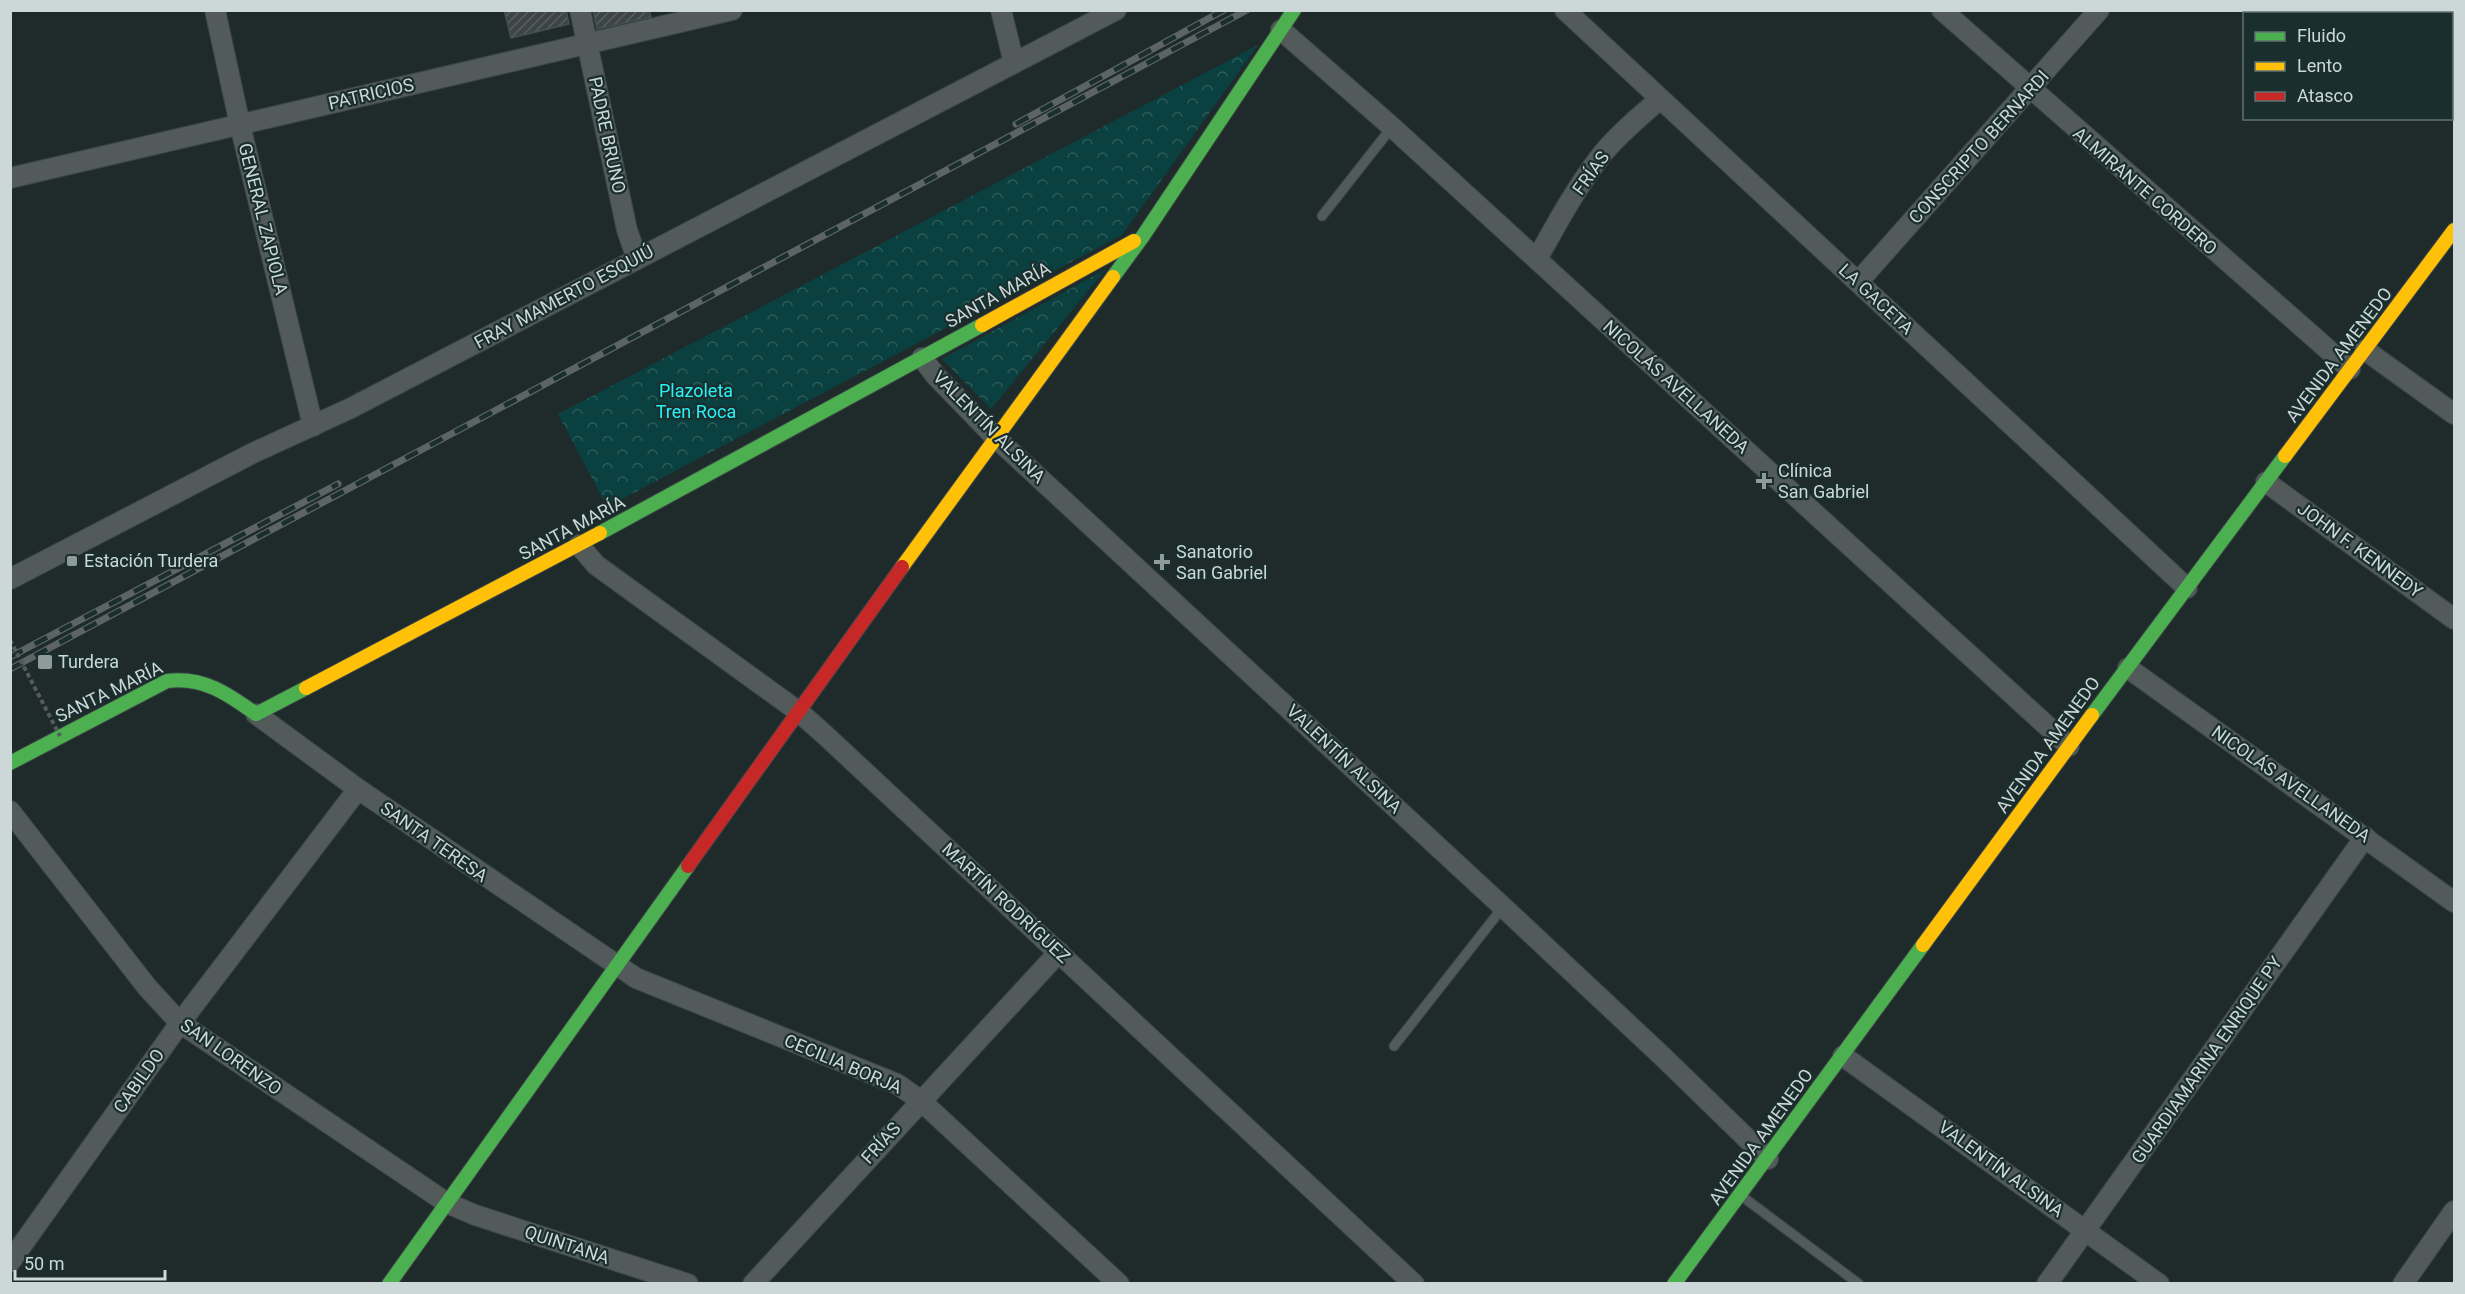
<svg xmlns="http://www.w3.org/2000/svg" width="2465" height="1294" font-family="Roboto,sans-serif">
	<defs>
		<pattern id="forest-crowns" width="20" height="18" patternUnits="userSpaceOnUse" patternTransform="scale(1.5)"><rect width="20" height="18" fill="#0a4040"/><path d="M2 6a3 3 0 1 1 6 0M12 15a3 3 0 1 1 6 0" fill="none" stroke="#2c5b5b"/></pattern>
		<pattern id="building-hatch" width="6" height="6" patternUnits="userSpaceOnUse" patternTransform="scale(1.5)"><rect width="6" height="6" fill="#3c4444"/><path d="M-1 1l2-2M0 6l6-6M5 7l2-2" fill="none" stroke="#575e5e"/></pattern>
	</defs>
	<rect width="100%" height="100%" fill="#1f2a2a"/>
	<g fill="url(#forest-crowns)">
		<path d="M 1258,45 L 1122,235 L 607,507 L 558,414 Z"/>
		<path d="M 1106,269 L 991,409 L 942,359 Z"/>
	</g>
	<g fill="url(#building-hatch)" stroke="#464f4f" stroke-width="1.5">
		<path d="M 504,10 L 566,10 L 569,24 L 511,38 Z"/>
		<path d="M 593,10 L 649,10 L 651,17 L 597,29 Z"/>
	</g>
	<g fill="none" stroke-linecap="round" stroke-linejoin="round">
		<g stroke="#3c4545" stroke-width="11">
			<g id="lane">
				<path d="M 1322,216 L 1392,127"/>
				<path d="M 1394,1046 L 1503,907"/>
				<path d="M 1743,1197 L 1859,1284"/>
			</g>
		</g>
		<g stroke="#3c4545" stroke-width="22">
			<g id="street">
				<path d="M 215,10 L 240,125 L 313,426"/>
				<path d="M 580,10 L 627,230 L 637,259"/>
				<path d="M 1001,10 L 1014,63"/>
				<path d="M 1565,10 L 2187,588"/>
				<path d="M 1942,10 L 2350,369"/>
				<path d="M 2255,10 L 2258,14"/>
				<path d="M 1281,30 L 1392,127 L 2069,746"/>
				<path d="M 10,178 L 732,10"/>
				<path d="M 1537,259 C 1557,223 1577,186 1603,153 C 1620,133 1640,116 1660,99"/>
				<path d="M 1858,282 L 2099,10"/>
				<path d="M 2365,350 L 2454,414"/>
				<path d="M 922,358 L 936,376 L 995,437 L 1503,907 L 1662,1056 L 1768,1159"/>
				<path d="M 2266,482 L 2454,619"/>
				<path d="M 579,545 L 596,565 L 799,712 L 825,735 L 1414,1284"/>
				<path d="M 10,579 L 253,453 L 351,408 L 1116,10"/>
				<path d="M 2128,668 L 2454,902"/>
				<path d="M 256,714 L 358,789 L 636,978 L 897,1084 L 920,1100 L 1119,1284"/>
				<path d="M 10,811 L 147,987 L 180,1023 L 447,1203 L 475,1215 L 688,1284"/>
				<path d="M 1843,1056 L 2159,1284"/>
				<path d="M 10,1262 L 180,1023 L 358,789"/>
				<path d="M 753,1284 L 1059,952"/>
				<path d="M 2047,1284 L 2365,837"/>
				<path d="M 2403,1284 L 2454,1211"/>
			</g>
		</g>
		<g stroke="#3c4545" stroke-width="16">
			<g id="fast">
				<path d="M 1113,277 L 1143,236 L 1294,10"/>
				<path d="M 600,533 L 982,325"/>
				<path d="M 2092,715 L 2285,456"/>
				<path d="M 10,763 L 167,681 C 203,676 228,694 256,714 L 306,688"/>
				<path d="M 389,1284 L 688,866"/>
				<path d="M 1674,1284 L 1923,945"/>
			</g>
		</g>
		<g stroke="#3c4545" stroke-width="16">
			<g id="slow">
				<path d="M 982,325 L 1134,241"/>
				<path d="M 2285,456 L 2454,230"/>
				<path d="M 902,567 L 1113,277"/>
				<path d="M 306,688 L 600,533"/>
				<path d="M 1923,945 L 2092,715"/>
			</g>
		</g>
		<g stroke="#3c4545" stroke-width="16">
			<path id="jam" d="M 688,866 L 902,567"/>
		</g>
		<use href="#lane" stroke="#525a5a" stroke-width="9"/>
		<use href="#street" stroke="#525a5a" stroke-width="20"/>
		<use href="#fast" stroke="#4caf50" stroke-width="14"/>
		<use href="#slow" stroke="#ffc107" stroke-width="14"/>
		<use href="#jam" stroke="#c62828" stroke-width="14"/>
		<g stroke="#5c6464" stroke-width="7">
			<g id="rail">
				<path d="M 1016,124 L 1224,10"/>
				<path d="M 10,657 L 338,484"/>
				<path d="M 10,669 L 1247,10"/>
			</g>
		</g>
		<use href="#rail" stroke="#1b2e2e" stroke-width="4.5" stroke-dasharray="14" stroke-linecap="butt"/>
		<path stroke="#545b5b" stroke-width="4" stroke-dasharray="4.5 3" stroke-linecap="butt" d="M 10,640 L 60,736"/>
	</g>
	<g fill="#8f9a9a" stroke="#1b2e2e" stroke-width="2">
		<path d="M1761 472h6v6h6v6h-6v6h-6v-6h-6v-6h6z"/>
		<rect x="66" y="555" width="12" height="12" rx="3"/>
		<path d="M1159 553h6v6h6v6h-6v6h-6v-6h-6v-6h6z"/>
		<rect x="37" y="654" width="16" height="16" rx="3"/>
	</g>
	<g text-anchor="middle" stroke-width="4.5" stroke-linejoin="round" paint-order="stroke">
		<g font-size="18" fill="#ccd7d7" stroke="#1b2e2e">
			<text transform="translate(371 94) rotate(-13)" y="6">PATRICIOS</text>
			<text transform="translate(607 135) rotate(78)" y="6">PADRE BRUNO</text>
			<text transform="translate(1979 147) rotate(-48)" y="6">CONSCRIPTO BERNARDI</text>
			<text transform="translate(1591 173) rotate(-54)" y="6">FRÍAS</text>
			<text transform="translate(2145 191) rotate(41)" y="6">ALMIRANTE CORDERO</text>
			<text transform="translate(263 219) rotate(76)" y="6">GENERAL ZAPIOLA</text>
			<text transform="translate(998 295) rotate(-29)" y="6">SANTA MARÍA</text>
			<text transform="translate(564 297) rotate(-28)" y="6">FRAY MAMERTO ESQUIÚ</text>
			<text transform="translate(1876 299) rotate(43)" y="6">LA GACETA</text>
			<text transform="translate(2339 355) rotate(-53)" y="6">AVENIDA AMENEDO</text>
			<text transform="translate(1676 387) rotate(42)" y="6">NICOLÁS AVELLANEDA</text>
			<text transform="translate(989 427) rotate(45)" y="6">VALENTÍN ALSINA</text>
			<text transform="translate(572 528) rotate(-28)" y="6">SANTA MARÍA</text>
			<text transform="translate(2360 550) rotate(36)" y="6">JOHN F. KENNEDY</text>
			<text transform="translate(109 692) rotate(-26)" y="6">SANTA MARÍA</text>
			<text transform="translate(2048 745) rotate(-54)" y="6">AVENIDA AMENEDO</text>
			<text transform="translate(1344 759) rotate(43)" y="6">VALENTÍN ALSINA</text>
			<text transform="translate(2291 784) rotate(35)" y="6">NICOLÁS AVELLANEDA</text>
			<text transform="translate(434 842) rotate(35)" y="6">SANTA TERESA</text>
			<text transform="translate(1006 903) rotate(43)" y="6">MARTÍN RODRÍGUEZ</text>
			<text transform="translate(231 1057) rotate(35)" y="6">SAN LORENZO</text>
			<text transform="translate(2207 1060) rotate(-55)" y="6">GUARDIAMARINA ENRIQUE PY</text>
			<text transform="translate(843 1064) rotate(23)" y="6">CECILIA BORJA</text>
			<text transform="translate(139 1081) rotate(-55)" y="6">CABILDO</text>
			<text transform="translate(1761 1137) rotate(-54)" y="6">AVENIDA AMENEDO</text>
			<text transform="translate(881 1143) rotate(-48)" y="6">FRÍAS</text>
			<text transform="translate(2001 1169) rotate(36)" y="6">VALENTÍN ALSINA</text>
			<text transform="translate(567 1245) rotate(18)" y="6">QUINTANA</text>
		</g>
		<g font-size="18" fill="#27f2f6" stroke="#1b2e2e">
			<text x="696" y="397">Plazoleta<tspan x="696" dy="21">Tren Roca</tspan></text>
		</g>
		<g font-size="18" fill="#ccd7d7" stroke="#1b2e2e" text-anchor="start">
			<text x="1778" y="477">Clínica<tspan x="1778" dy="21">San Gabriel</tspan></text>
			<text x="1176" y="558">Sanatorio<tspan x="1176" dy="21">San Gabriel</tspan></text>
			<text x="84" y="567">Estación Turdera</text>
			<text x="58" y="668">Turdera</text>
		</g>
	</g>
	<rect width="2465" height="1294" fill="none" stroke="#ccd7d7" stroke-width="24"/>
	<rect x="2243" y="12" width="210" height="108" fill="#1b2e2e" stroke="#627272" stroke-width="1.5"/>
	<rect x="2255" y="32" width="30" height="9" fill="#4caf50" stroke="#627272" stroke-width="1.5"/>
	<text x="2297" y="42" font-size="18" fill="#ccd7d7">Fluido</text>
	<rect x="2255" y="62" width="30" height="9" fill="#ffc107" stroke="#627272" stroke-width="1.5"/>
	<text x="2297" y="72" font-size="18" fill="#ccd7d7">Lento</text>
	<rect x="2255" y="92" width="30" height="9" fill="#c62828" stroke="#627272" stroke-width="1.5"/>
	<text x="2297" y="102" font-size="18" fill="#ccd7d7">Atasco</text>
	<path d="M15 1270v9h150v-9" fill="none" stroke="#ccd7d7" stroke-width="3"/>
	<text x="24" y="1270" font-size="18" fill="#ccd7d7" stroke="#1b2e2e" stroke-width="4.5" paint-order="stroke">50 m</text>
</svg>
